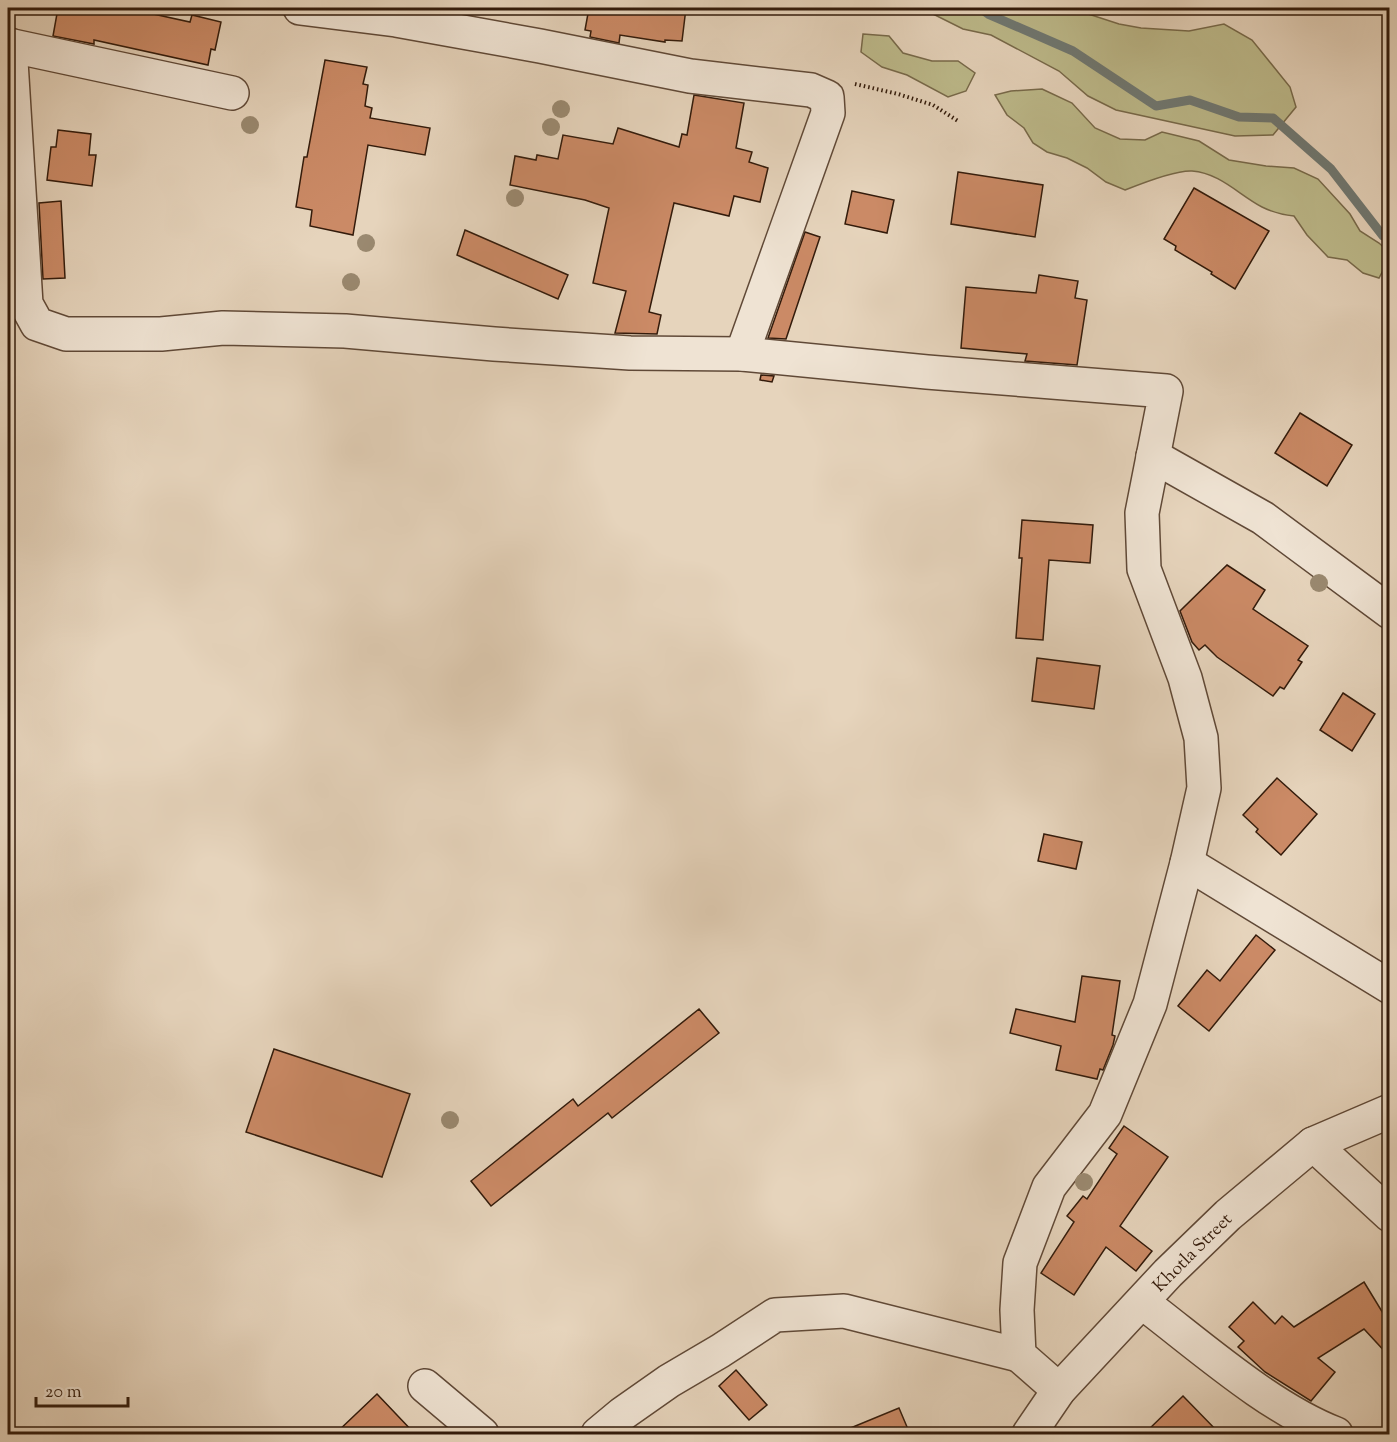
<svg xmlns="http://www.w3.org/2000/svg" width="1397" height="1442" font-family="'Sorts Mill Goudy',serif">
	<rect width="100%" height="100%" fill="#e6d4bc"/>
	<filter id="stains"><feTurbulence type="fractalNoise" baseFrequency=".00333" numOctaves="4"/><feColorMatrix values="0 0 0 0 .2 0 0 0 0 .09 0 0 0 0 .02 0 0 0 .5 -.17"/></filter>
	<radialGradient id="worn" r=".72"><stop offset=".6" stop-color="#630" stop-opacity="0"/><stop offset="1" stop-color="#630" stop-opacity=".3"/></radialGradient>
	<g fill="#bdba8b" stroke="#786a4b" stroke-width="1.5">
		<path d="M 921,8 L 1070,8 L 1119,24 L 1141,28 L 1189,31 L 1224,24 L 1252,40 L 1290,87 L 1296,107 L 1273,135 L 1235,136 L 1116,110 L 1088,96 L 1059,71 L 991,35 L 963,29 Z"/>
		<path d="M 863,34 L 889,36 L 903,53 L 932,61 L 958,61 L 975,73 L 966,91 L 948,97 L 907,75 L 882,67 L 861,52 Z"/>
		<path d="M 1042,89 L 1072,103 L 1095,128 L 1120,139 L 1145,140 L 1162,132 L 1199,141 L 1229,160 L 1266,166 L 1294,168 L 1318,179 L 1350,214 L 1360,231 L 1379,243 L 1389,252 L 1389,259 L 1379,278 L 1363,273 L 1347,260 L 1328,257 L 1307,235 L 1294,216 C 1283,215 1272,212 1262,207 C 1239,195 1220,173 1192,171 C 1177,170 1140,184 1125,190 L 1106,182 L 1087,168 L 1067,158 L 1047,152 L 1033,143 L 1024,128 L 1007,115 L 995,95 L 1011,91 Z"/>
	</g>
	<g fill="none" stroke-linecap="round" stroke-linejoin="round">
		<path stroke="#707973" stroke-width="9" d="M 980,8 L 988,14 L 1073,51 L 1156,106 L 1190,100 L 1239,117 L 1273,118 L 1331,169 L 1383,236 L 1390,238"/>
	</g>
	<g fill="#cb8a66" stroke="#331b0b" stroke-width="1.5">
		<path d="M 58,8 L 126,8 L 190,22 L 192,15 L 221,22 L 215,50 L 211,49 L 208,65 L 94,40 L 94,44 L 53,36 Z"/>
		<path d="M 589,8 L 686,8 L 682,41 L 665,40 L 665,42 L 620,35 L 619,43 L 590,37 L 591,31 L 585,30 Z"/>
		<path d="M 325,60 L 367,67 L 363,84 L 368,85 L 365,106 L 372,108 L 370,118 L 430,128 L 425,155 L 368,145 L 353,235 L 310,226 L 312,210 L 296,207 L 304,157 L 307,157 Z"/>
		<path d="M 694,95 L 744,103 L 736,148 L 752,152 L 749,162 L 768,168 L 760,202 L 734,196 L 729,216 L 674,203 L 649,312 L 661,315 L 657,334 L 615,333 L 626,291 L 593,283 L 609,208 L 585,200 L 510,185 L 515,156 L 536,160 L 537,155 L 558,159 L 563,135 L 613,144 L 618,128 L 679,147 L 682,134 L 687,135 Z"/>
		<path d="M 58,130 L 91,134 L 89,155 L 96,155 L 92,186 L 47,180 L 51,147 L 56,147 Z"/>
		<path d="M 958,172 L 1043,185 L 1035,237 L 951,224 Z"/>
		<path d="M 1194,188 L 1269,231 L 1235,289 L 1211,274 L 1212,272 L 1175,250 L 1176,246 L 1164,239 Z"/>
		<path d="M 852,191 L 894,200 L 887,233 L 845,224 Z"/>
		<path d="M 61,201 L 65,278 L 43,279 L 39,203 Z"/>
		<path d="M 465,230 L 568,275 L 558,299 L 457,255 Z"/>
		<path d="M 805,232 L 820,237 L 786,339 L 768,338 Z"/>
		<path d="M 1039,275 L 1078,281 L 1075,298 L 1087,300 L 1077,365 L 1025,361 L 1027,354 L 961,348 L 966,287 L 1036,293 Z"/>
		<path d="M 761,375 L 774,376 L 772,382 L 760,380 Z"/>
		<path d="M 1300,413 L 1352,445 L 1327,486 L 1275,453 Z"/>
		<path d="M 1022,520 L 1093,525 L 1090,563 L 1049,560 L 1043,640 L 1016,638 L 1022,558 L 1019,558 Z"/>
		<path d="M 1227,565 L 1265,590 L 1253,609 L 1308,646 L 1298,660 L 1302,662 L 1284,689 L 1280,687 L 1273,696 L 1217,657 L 1205,645 L 1199,650 L 1192,642 L 1180,611 Z"/>
		<path d="M 1037,658 L 1100,666 L 1094,709 L 1032,701 Z"/>
		<path d="M 1343,693 L 1375,714 L 1352,751 L 1320,730 Z"/>
		<path d="M 1277,778 L 1317,814 L 1281,855 L 1256,832 L 1258,829 L 1243,815 Z"/>
		<path d="M 1044,834 L 1082,842 L 1076,869 L 1038,861 Z"/>
		<path d="M 1256,935 L 1275,950 L 1209,1031 L 1178,1006 L 1207,970 L 1220,981 Z"/>
		<path d="M 1082,976 L 1120,981 L 1112,1035 L 1115,1036 L 1113,1045 L 1103,1070 L 1100,1069 L 1097,1079 L 1056,1070 L 1061,1046 L 1010,1033 L 1016,1009 L 1075,1022 Z"/>
		<path d="M 699,1009 L 719,1033 L 612,1118 L 608,1113 L 491,1206 L 471,1181 L 573,1099 L 578,1106 Z"/>
		<path d="M 274,1049 L 410,1094 L 382,1177 L 246,1132 Z"/>
		<path d="M 1124,1126 L 1168,1157 L 1120,1226 L 1152,1251 L 1136,1271 L 1106,1247 L 1074,1295 L 1041,1273 L 1074,1222 L 1067,1216 L 1083,1196 L 1087,1199 L 1117,1154 L 1109,1148 Z"/>
		<path d="M 1364,1282 L 1389,1323 L 1389,1356 L 1364,1329 L 1318,1358 L 1335,1372 L 1311,1401 L 1265,1372 L 1238,1347 L 1244,1341 L 1229,1327 L 1253,1302 L 1275,1324 L 1282,1316 L 1294,1327 Z"/>
		<path d="M 736,1370 L 767,1405 L 749,1420 L 719,1386 Z"/>
		<path d="M 377,1394 L 415,1434 L 335,1434 Z"/>
		<path d="M 1183,1396 L 1220,1434 L 1144,1434 Z"/>
		<path d="M 899,1408 L 910,1434 L 836,1434 Z"/>
	</g>
	<g fill="none" stroke-linecap="round" stroke-linejoin="round">
		<g stroke="#604937" stroke-width="36">
			<g id="minor">
				<path d="M 300,8 L 396,20 L 540,46 L 690,76 L 811,90 L 827,97 L 828,113 L 742,354"/>
				<path d="M 8,45 L 232,93"/>
				<path d="M 10,45 L 26,304 L 37,324 L 66,334 L 161,334 L 223,328 L 345,331 L 494,344 L 630,353 L 742,354 L 927,372 L 1166,391 L 1142,513 L 1144,569 L 1185,678 L 1201,738 L 1204,788 L 1187,863 L 1150,1004 L 1105,1114 L 1049,1187 L 1020,1263 L 1017,1310 L 1019,1355 L 1059,1390"/>
				<path d="M 1153,456 L 1263,518 L 1390,612"/>
				<path d="M 1187,863 L 1390,987"/>
				<path d="M 1313,1144 L 1390,1215"/>
				<path d="M 1142,1302 C 1200,1346 1269,1408 1336,1434"/>
				<path d="M 425,1386 L 482,1434"/>
				<path d="M 598,1434 L 622,1414 L 669,1381 L 720,1351 L 775,1315 L 844,1311 L 1019,1355"/>
				<path d="M 1029,1434 L 1059,1390 L 1168,1273 L 1228,1215 L 1313,1144 L 1390,1111"/>
			</g>
		</g>
		<path stroke="#331b0b" stroke-width="4" stroke-dasharray="1.5 3" stroke-linecap="butt" d="M 855,84 L 898,94 L 933,105 L 958,121"/>
		<use href="#minor" stroke="#efe3d3" stroke-width="33"/>
	</g>
	<g fill="#9a8970">
		<circle cx="561" cy="109" r="9"/>
		<circle cx="250" cy="125" r="9"/>
		<circle cx="551" cy="127" r="9"/>
		<circle cx="515" cy="198" r="9"/>
		<circle cx="366" cy="243" r="9"/>
		<circle cx="351" cy="282" r="9"/>
		<circle cx="1319" cy="583" r="9"/>
		<circle cx="450" cy="1120" r="9"/>
		<circle cx="1084" cy="1182" r="9"/>
	</g>
	<g text-anchor="middle" stroke-width="4.5" stroke-linejoin="round" paint-order="stroke">
		<g font-size="18" fill="#331b0b" stroke="#efe3d3">
			<text transform="translate(1192 1252) rotate(-45)" y="6">Khotla Street</text>
		</g>
	</g>
	<rect width="1397" height="1442" fill="none" stroke="#e6d4bc" stroke-width="30"/>
	<rect x="9" y="9" width="1379" height="1424" fill="none" stroke="#331b0b" stroke-width="3"/>
	<rect x="15" y="15" width="1367" height="1412" fill="none" stroke="#331b0b" stroke-width="1.5"/>
	<path d="M36 1397v9h92v-9" fill="none" stroke="#331b0b" stroke-width="3"/>
	<text x="45" y="1397" font-size="18" fill="#331b0b" stroke="#efe3d3" stroke-width="4.5" paint-order="stroke">20 m</text>
	<rect width="100%" height="100%" filter="url(#stains)"/>
	<rect width="100%" height="100%" fill="url(#worn)"/>
</svg>
